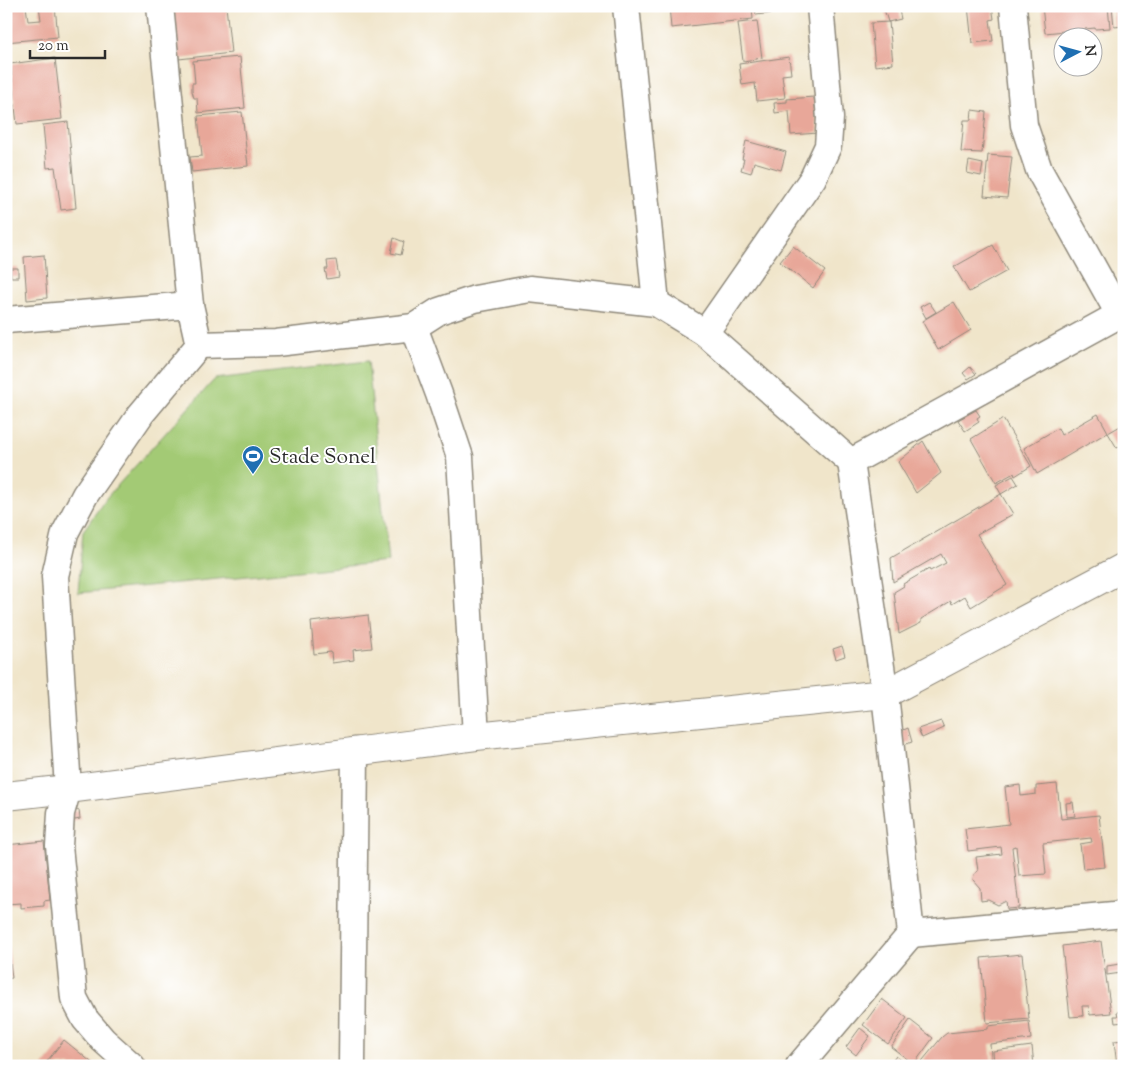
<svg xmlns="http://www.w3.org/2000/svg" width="1130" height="1072" font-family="'Sorts Mill Goudy',serif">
	<rect width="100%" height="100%" fill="#fff"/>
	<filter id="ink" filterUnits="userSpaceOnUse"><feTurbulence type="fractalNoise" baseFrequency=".02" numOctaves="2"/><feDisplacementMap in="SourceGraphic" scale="10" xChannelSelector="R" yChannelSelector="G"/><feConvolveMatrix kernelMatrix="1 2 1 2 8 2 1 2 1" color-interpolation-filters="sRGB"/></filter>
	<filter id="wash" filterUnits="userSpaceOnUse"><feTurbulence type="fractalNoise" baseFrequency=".0096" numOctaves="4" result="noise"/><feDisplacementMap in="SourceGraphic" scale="20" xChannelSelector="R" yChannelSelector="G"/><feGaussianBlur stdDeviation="1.12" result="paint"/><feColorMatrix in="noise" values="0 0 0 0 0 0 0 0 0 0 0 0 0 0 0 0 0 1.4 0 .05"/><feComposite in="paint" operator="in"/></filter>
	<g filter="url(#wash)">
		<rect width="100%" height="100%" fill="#f0e5ca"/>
		<path fill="#a3ca75" stroke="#677a50" d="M 368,361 L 388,562 L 78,593 L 83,531 L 107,497 L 215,379 Z"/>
		<g id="blocks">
			<g fill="#e8a799">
				<path d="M 6,6 L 26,6 L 28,21 L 41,20 L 39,6 L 55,6 L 58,37 L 6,42 Z"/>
				<path d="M 173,6 L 226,6 L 231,53 L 179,59 Z"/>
				<path d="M 669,6 L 731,6 L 732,9 L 752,7 L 753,19 L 671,28 Z"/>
				<path d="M 755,6 L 799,6 L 800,10 L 756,15 Z"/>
				<path d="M 898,6 L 901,19 L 888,22 L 884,9 Z"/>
				<path d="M 968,6 L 992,6 L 994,19 L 990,20 L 993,41 L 972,43 Z"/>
				<path d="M 1042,6 L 1108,6 L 1110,28 L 1095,29 L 1095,28 L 1045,33 Z"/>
				<path d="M 1112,6 L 1124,6 L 1124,26 L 1114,27 Z"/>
				<path d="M 757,21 L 762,58 L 743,61 L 738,23 Z"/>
				<path d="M 889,22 L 893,64 L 875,66 L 871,23 Z"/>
				<path d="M 240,57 L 245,108 L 198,113 L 197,98 L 194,98 L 192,91 L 192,83 L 195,83 L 193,61 Z"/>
				<path d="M 789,57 L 791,74 L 782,75 L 785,98 L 757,101 L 755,83 L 742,85 L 739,64 Z"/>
				<path d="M 55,58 L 62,119 L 17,124 L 10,64 Z"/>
				<path d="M 814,97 L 818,133 L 791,135 L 789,111 L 775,113 L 774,103 L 787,102 L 787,99 Z"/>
				<path d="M 972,110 L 986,112 L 982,153 L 961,152 L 964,120 L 971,120 Z"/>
				<path d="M 242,112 L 248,166 L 192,172 L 190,157 L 202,156 L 198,116 Z"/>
				<path d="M 68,122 L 76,208 L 61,210 L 55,167 L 47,168 L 43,125 Z"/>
				<path d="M 746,141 L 786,152 L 781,170 L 754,162 L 751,173 L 741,170 L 744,159 L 742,159 Z"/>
				<path d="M 988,155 L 1012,157 L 1007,198 L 984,196 Z"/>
				<path d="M 969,161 L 983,164 L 981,176 L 967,173 Z"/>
				<path d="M 394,238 L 404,242 L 401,255 L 391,253 Z"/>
				<path d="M 993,245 L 1007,271 L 969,292 L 954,267 Z"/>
				<path d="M 793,246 L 825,271 L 813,288 L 780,262 Z"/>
				<path d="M 44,255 L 47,298 L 27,300 L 24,257 Z"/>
				<path d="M 336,260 L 339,277 L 327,279 L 325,269 L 328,269 L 327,261 Z"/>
				<path d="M 10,268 L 18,268 L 18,277 L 11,277 Z"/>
				<path d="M 929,302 L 936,312 L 926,318 L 920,307 Z"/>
				<path d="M 954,302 L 971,330 L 938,350 L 922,321 Z"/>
				<path d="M 970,367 L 976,374 L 968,379 L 963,373 Z"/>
				<path d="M 976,410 L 980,416 L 977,418 L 979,422 L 965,431 L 958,420 Z"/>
				<path d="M 1098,414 L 1108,432 L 1037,474 L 1024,448 L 1058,428 L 1061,435 Z"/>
				<path d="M 1003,419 L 1031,466 L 1015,476 L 1014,473 L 996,483 L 971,439 Z"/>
				<path d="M 1124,424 L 1124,444 L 1117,448 L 1108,433 Z"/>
				<path d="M 923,441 L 941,473 L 916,493 L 898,462 Z"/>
				<path d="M 1013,476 L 1018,484 L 1001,494 L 996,485 Z"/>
				<path d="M 1001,494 L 1013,514 L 977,534 L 1007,585 L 971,607 L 965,596 L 952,604 L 951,601 L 921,619 L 921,623 L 899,634 L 894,592 L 904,586 L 903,584 L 929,569 L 930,571 L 946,563 L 941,554 L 893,582 L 891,558 Z"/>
				<path d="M 368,615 L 372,648 L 353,650 L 354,660 L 332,663 L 331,652 L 314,654 L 311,622 Z"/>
				<path d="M 842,646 L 845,656 L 836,659 L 833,649 Z"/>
				<path d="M 941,721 L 944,728 L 922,738 L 918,729 Z"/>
				<path d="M 908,728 L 912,742 L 901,746 L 897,733 Z"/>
				<path d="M 1057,784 L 1061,819 L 1099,815 L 1105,867 L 1083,869 L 1080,844 L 1092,842 L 1091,838 L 1043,843 L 1046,874 L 1019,876 L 1016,846 L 1012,847 L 1019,908 L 1007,909 L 1006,901 L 998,905 L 988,900 L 981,901 L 980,888 L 973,880 L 974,874 L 978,871 L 976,857 L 1002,854 L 1001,847 L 968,851 L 965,829 L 1009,824 L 1005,787 L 1020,785 L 1021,796 L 1036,794 L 1036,786 Z"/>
				<path d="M 1073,802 L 1075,816 L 1067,817 L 1066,803 Z"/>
				<path d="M 79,810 L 80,819 L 70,821 L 68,812 Z"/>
				<path d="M 44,841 L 50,900 L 44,901 L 44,906 L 21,908 L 21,903 L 6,904 L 6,845 Z"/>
				<path d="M 1101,941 L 1111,1013 L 1090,1015 L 1089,1006 L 1082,1006 L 1083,1016 L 1070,1017 L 1062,946 Z"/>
				<path d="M 6,946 L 8,946 L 12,978 L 6,979 Z"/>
				<path d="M 1022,954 L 1029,1019 L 987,1023 L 981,958 Z"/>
				<path d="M 1120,964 L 1121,973 L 1107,975 L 1107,966 Z"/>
				<path d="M 882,999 L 907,1018 L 888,1044 L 863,1025 Z"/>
				<path d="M 1117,1012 L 1124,1012 L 1124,1022 L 1115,1023 L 1114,1016 L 1118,1016 Z"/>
				<path d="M 910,1020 L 933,1038 L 914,1064 L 891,1047 Z"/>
				<path d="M 1029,1021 L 1031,1039 L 990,1044 L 992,1066 L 918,1066 L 942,1037 L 947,1033 L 988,1029 L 988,1026 Z"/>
				<path d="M 860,1028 L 870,1036 L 856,1055 L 846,1047 Z"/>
				<path d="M 64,1040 L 96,1066 L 43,1066 Z"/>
				<path d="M 1124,1040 L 1124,1066 L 1117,1066 L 1114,1041 Z"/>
				<path d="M 1032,1046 L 1034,1066 L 994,1066 L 993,1051 Z"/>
				<path d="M 896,1056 L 908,1066 L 895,1066 L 891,1063 Z"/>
			</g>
		</g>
	</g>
	<g filter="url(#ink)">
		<use href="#blocks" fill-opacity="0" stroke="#8e887a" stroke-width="1"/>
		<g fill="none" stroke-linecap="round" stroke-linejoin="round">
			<g stroke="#8e887a" stroke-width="29">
				<g id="minor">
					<path d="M 160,6 L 190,305 L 199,345 L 276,343 L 414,327 L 439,394 L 460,457 L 476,736"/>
					<path d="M 626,6 L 656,303"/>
					<path d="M 1013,6 L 1024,125 L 1039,170 L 1119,314"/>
					<path d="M 6,320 L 190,305"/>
					<path d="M 414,327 L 439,311 L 475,299 L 530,289 L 656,303 L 705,333 L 851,462"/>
					<path d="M 705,333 L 813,178 L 828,146 L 830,118 L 820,6"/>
					<path d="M 911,934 L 1124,914"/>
					<path d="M 132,1066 L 103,1040 L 85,1019 L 74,998 L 59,846 L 61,813 L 68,789 L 55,576 L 65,533 L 85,495 L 141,414 L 199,345"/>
					<path d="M 352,1066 L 355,751"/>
					<path d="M 799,1066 L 911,934 L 885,694 L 851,462 L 1124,312"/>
				</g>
			</g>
			<g stroke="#8e887a" stroke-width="30">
				<path id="major" d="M 6,796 L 68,789 L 476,736 L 885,694 L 1124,567"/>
			</g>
			<use href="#minor" stroke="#fff" stroke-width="26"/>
			<use href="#major" stroke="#fff" stroke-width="28"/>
		</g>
	</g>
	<defs>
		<g id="stadium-pin" transform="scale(1.125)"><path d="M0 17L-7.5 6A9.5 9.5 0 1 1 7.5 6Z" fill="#1f6fb2" stroke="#fff"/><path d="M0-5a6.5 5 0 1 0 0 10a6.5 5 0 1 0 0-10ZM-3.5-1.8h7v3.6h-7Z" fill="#fff"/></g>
	</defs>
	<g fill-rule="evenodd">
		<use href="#stadium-pin" x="253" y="456"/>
	</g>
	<g text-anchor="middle" stroke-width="4" stroke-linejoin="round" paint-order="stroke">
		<g font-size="21" fill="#2b2b2b" stroke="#fff" text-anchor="start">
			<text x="269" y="463">Stade Sonel</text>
		</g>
	</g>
	<rect width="1130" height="1072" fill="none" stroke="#fff" stroke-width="25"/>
	<g transform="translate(1078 52) rotate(84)"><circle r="24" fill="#ffffff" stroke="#aaaaaa"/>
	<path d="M0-4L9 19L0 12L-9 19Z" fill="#1f6fb2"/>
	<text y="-8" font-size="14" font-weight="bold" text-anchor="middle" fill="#2b2b2b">N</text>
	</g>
	<path d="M30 50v8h75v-8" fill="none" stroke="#2b2b2b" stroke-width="2.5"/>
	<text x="38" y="50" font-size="15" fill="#2b2b2b" stroke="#ffffff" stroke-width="4" paint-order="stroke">20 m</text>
</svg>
